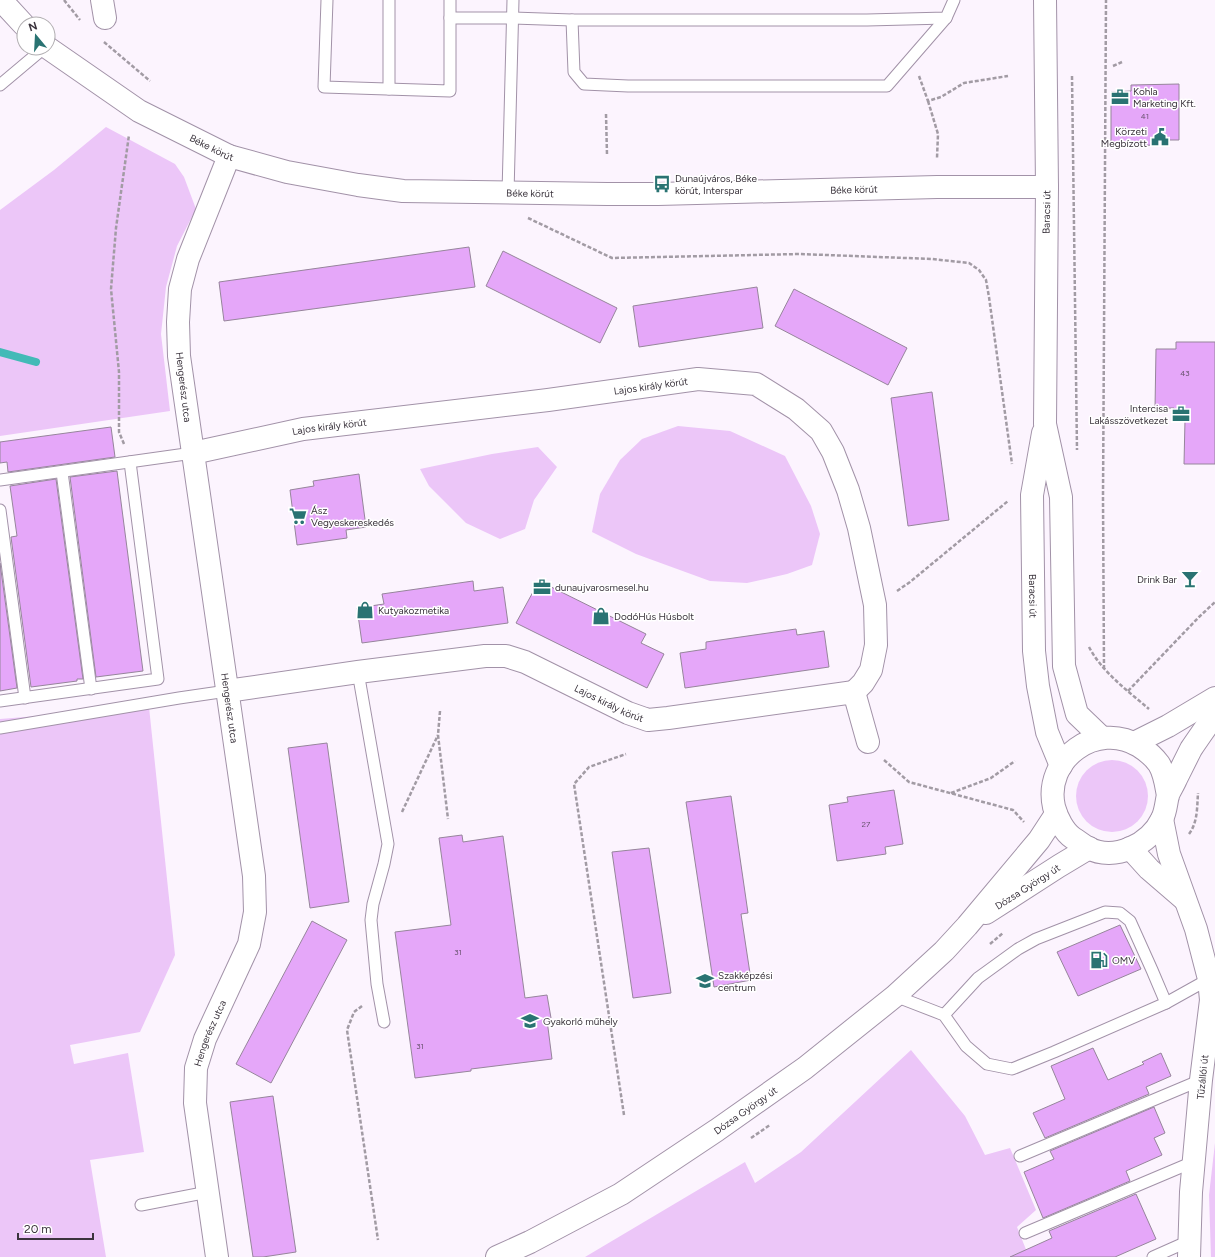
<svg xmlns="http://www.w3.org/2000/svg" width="1215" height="1257" font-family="Figtree,sans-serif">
	<rect width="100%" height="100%" fill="#fcf4fe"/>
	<g fill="#ecc6f8">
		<path d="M 106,127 L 175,164 L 184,177 L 196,209 L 177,246 L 166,287 L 161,334 L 170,411 L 0,436 L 0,210 L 54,170 Z"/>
		<path d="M 678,426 L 730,431 L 785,456 L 811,506 L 820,534 L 812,565 L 787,574 L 747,583 L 710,581 L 636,554 L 592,532 L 600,494 L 620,460 L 642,439 Z"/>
		<path d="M 538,447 L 557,467 L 534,500 L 525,529 L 500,539 L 466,523 L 429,486 L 420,469 L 492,454 Z"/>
		<path d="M 149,707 L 175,955 L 140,1032 L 70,1045 L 74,1064 L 128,1053 L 144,1152 L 90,1160 L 106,1257 L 0,1257 L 0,719 Z"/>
		<circle cx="1112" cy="796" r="36"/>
		<path d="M 911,1050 L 965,1116 L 985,1155 L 1010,1148 L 1036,1210 L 1017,1227 L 1029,1257 L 585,1257 L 745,1162 L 755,1183 L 801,1152 Z"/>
		<path d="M 1215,1143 L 1215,1257 L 1211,1257 L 1209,1195 Z"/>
	</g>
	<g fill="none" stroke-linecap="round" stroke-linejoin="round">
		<path stroke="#43bab7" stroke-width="8" d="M 0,352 L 36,362"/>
	</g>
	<g fill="#e5a7f9" stroke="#96859b">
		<path d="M 1179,84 L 1179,140 L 1157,140 L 1157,145 L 1111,146 L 1111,92 L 1131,91 L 1131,85 Z"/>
		<path d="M 469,247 L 475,287 L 224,321 L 219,282 Z"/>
		<path d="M 503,251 L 617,308 L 600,343 L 486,286 Z"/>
		<path d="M 757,287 L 763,328 L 639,347 L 633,306 Z"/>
		<path d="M 794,289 L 907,348 L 888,385 L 775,326 Z"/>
		<path d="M 1176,342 L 1215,342 L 1215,464 L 1184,464 L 1185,420 L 1174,420 L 1174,408 L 1155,408 L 1156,349 L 1176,349 Z"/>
		<path d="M 932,392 L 949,520 L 908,526 L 891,398 Z"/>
		<path d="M 111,427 L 115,457 L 8,472 L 7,462 L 0,463 L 0,442 Z"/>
		<path d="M 117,471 L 143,671 L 96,677 L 70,477 Z"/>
		<path d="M 359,474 L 366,527 L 346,530 L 347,538 L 297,545 L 290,490 L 314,486 L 313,481 Z"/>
		<path d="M 56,479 L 83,679 L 77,679 L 77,681 L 31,687 L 11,537 L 17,536 L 10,486 Z"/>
		<path d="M 0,563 L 17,688 L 0,691 Z"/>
		<path d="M 473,581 L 474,591 L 503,587 L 508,623 L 362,643 L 357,608 L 384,604 L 382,594 Z"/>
		<path d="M 539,581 L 646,634 L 641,643 L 664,654 L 647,688 L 516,623 Z"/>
		<path d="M 796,629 L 797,635 L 824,631 L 829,667 L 685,688 L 680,653 L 706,649 L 706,642 Z"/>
		<path d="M 327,743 L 349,902 L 310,908 L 288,748 Z"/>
		<path d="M 894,790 L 903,844 L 885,847 L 886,854 L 837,861 L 829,805 L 848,802 L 847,797 Z"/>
		<path d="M 731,796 L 748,913 L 741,914 L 751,980 L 714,987 L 686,802 Z"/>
		<path d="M 462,835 L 463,842 L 503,836 L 525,998 L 547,995 L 551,1018 L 547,1020 L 552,1059 L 471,1069 L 471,1071 L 415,1078 L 395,932 L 451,925 L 439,838 Z"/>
		<path d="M 649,848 L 671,993 L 633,998 L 612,852 Z"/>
		<path d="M 312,921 L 347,940 L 271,1083 L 236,1064 Z"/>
		<path d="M 1120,925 L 1141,969 L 1078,996 L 1057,952 Z"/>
		<path d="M 1093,1048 L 1108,1080 L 1144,1064 L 1142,1062 L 1161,1053 L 1171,1076 L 1146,1087 L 1149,1094 L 1045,1138 L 1033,1113 L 1065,1099 L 1051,1066 Z"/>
		<path d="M 273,1096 L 296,1252 L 263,1257 L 253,1257 L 230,1102 Z"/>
		<path d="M 1154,1107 L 1165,1133 L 1154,1138 L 1162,1155 L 1126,1171 L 1130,1181 L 1043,1218 L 1024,1172 L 1054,1159 L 1050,1151 Z"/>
		<path d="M 1136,1194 L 1156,1239 L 1115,1257 L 1010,1257 L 1052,1238 L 1049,1231 Z"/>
	</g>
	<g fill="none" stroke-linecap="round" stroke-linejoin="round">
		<g stroke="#a292a8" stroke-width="13">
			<g id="lane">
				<path d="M 327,0 L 324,87 L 450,91 L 450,18 L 513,18 L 572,20 L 867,20 L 946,18 L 954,0"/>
				<path d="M 389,0 L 389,89"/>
				<path d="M 450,0 L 450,18"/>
				<path d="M 572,20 L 574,72 L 584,84 L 628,86 L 887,86 L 946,18"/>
				<path d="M 0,85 L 44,48"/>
				<path d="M 508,193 L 513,0"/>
				<path d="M 62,472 L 91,689"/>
				<path d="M 0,480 L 193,453"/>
				<path d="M 0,510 L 25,698"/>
				<path d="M 358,672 L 388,844 L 384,864 L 373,904 L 371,920 L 377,984 L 384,1022"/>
				<path d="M 0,701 L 158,679 L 130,462"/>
				<path d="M 0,728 L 179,698 L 227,691"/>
				<path d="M 895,996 L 944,1015 L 966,1046 L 987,1064 L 1012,1069 L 1054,1052 L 1166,1003 L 1209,979"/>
				<path d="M 944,1015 L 978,978 L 1018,949 L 1036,939 L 1105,912 L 1120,913 L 1130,921 L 1152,970 L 1166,1003"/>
				<path d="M 1020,1156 L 1201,1080"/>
				<path d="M 141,1205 L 208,1192"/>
				<path d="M 1025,1233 L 1193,1162"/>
				<path d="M 1153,1257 L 1189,1241"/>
			</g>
		</g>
		<g stroke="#a292a8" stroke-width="24">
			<g id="street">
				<path d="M 102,0 L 105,18"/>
				<path id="s1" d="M 193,453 L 303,429 L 548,400 L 698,379 L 756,384 L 796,409 L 821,431 L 833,452 L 848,490 L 859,528 L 875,605 L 876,645 L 871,670 L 863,683 L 854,692"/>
				<path id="s2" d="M 227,691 L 358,672 L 485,656 L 506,656 L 525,662 L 628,713 L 648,720 L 668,718 L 854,692 L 868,742"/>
				<path d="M 1162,819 L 1169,854 L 1196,929 L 1209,979 L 1211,1000 L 1201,1080 L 1191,1192 L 1189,1257"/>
				<path d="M 1130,848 L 1149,869 L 1185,900"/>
				<path id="s3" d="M 217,1257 L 195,1103 L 196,1068 L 205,1039 L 249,944 L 255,912 L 254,876 L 193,453 L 179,356 L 178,322 L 180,289 L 188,259 L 229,156"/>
			</g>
		</g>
		<g stroke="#a292a8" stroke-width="24">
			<g id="secondary">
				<path d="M 1,0 L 24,25"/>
				<path d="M 1045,0 L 1047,187 L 1045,424 L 1061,497 L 1064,666 L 1077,714 L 1102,738"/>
				<path id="s4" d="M 48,48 L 139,111 L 229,156 L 287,172 L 358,185 L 403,191 L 607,194 L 658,194 L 937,187 L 1047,187"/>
				<path id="s5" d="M 1043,433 L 1032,495 L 1034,651 L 1038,686 L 1047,732 L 1061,766"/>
				<path d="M 1134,743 L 1168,726 L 1215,698"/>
				<path d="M 1168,796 C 1166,785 1165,774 1159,764 C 1154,757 1147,751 1139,746 C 1097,720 1043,759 1054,807 C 1057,818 1064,832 1073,838 C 1078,841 1083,845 1088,848 C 1115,862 1150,844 1162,819 C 1166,811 1166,803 1168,795 C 1170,790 1174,784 1176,779 C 1181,769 1186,759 1191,749 C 1199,737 1207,726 1215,714"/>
				<path id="s6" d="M 986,913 L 1059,866 L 1089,848"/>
				<path id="s7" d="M 497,1257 L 530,1242 L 621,1194 L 717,1130 L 805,1068 L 895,996 L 944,951 L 967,926 L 1039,840 L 1056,814"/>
			</g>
		</g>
		<g stroke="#a29ba4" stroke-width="2.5" stroke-dasharray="4 2" stroke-linecap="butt">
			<path d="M 64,0 L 80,20"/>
			<path d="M 104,42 L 150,81"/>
			<path d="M 1113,66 L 1122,62"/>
			<path d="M 919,76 L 928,101 L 941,97 L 964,83 L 1008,76"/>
			<path d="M 1072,76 L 1077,450"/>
			<path d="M 928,101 L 938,134 L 937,158"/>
			<path d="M 606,114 L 607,155"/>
			<path d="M 528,218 L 612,258 L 800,254 L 932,259 L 969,263 L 979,270 L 986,280 L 989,297 L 1012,464"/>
			<path d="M 124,444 L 119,432 L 119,372 L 111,289 L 116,228 L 129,135"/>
			<path d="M 897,591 L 910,582 L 1008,501"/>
			<path d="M 1089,647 C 1102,672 1128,691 1149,709"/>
			<path d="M 1104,669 L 1103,497 L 1106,0"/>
			<path d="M 1128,691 L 1199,617 L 1215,602"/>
			<path d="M 440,711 L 438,735 L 448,819"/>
			<path d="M 884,760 L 909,782 L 1013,810 L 1024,822"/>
			<path d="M 951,793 L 991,778 L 1015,761"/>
			<path d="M 402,812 L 438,735"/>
			<path d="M 1189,834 C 1198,822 1197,806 1198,793"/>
			<path d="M 990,944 L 1003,933"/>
			<path d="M 362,1006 L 354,1012 L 347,1030 L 378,1240"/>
			<path d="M 624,1115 L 574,784 L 589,767 L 626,754"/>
			<path d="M 751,1138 L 770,1125"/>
		</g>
		<use href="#lane" stroke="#fff" stroke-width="11"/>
		<use href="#street" stroke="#fff" stroke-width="22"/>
		<use href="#secondary" stroke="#fff" stroke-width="22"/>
	</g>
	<defs>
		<g id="office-bare" transform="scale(1.38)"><path d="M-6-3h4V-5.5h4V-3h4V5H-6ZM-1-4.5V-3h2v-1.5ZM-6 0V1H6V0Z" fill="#297372" stroke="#fff" stroke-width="2.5" paint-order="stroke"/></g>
		<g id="civic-bare" transform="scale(1.38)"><path d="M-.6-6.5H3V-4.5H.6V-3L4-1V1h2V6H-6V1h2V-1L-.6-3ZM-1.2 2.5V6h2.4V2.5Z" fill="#297372" stroke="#fff" stroke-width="2.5" paint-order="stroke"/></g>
		<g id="bus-bare" transform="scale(1.38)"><path d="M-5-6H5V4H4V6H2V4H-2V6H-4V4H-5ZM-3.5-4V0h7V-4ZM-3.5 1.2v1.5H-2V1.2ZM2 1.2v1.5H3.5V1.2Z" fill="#297372" stroke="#fff" stroke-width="2.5" paint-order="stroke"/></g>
		<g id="supermarket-bare" transform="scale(1.38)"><path d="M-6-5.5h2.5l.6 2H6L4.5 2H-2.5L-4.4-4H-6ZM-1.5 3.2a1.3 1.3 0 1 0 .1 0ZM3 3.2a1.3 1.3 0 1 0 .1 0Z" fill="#297372" stroke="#fff" stroke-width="2.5" paint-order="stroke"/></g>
		<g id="bar-bare" transform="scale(1.38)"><path d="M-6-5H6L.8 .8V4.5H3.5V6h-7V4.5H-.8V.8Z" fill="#297372" stroke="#fff" stroke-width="2.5" paint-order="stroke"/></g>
		<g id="shop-bare" transform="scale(1.38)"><path d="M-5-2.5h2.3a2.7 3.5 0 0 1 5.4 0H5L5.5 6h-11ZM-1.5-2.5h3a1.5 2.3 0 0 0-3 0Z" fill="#297372" stroke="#fff" stroke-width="2.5" paint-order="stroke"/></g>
		<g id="fuel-bare" transform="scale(1.38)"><path d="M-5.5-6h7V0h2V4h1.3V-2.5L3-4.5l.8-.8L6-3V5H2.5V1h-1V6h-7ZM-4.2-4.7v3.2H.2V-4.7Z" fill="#297372" stroke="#fff" stroke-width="2.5" paint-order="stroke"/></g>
		<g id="school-bare" transform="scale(1.38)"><path d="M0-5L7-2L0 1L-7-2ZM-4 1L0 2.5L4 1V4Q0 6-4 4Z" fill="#297372" stroke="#fff" stroke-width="2.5" paint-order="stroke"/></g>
	</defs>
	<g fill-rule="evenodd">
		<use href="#office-bare" x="1120" y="97"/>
		<use href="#civic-bare" x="1160" y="137"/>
		<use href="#bus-bare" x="662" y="184"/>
		<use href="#office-bare" x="1181" y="414"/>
		<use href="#supermarket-bare" x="298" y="516"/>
		<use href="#bar-bare" x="1190" y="579"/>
		<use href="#office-bare" x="542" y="587"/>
		<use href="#shop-bare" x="365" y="610"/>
		<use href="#shop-bare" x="601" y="616"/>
		<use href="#fuel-bare" x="1099" y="960"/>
		<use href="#school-bare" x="705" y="981"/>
		<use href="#school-bare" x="530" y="1021"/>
	</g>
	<g text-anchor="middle" stroke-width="3" stroke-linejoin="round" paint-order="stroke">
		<g font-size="8" fill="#66516c">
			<text x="1145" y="119">41</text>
			<text x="1185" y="376">43</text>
			<text x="866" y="827">27</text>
			<text x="458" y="955">31</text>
			<text x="420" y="1049">31</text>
		</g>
		<g font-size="10" fill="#3b343d" stroke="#fff" text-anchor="start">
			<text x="1133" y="95">Kohla<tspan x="1133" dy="12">Marketing Kft.</tspan></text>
			<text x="1147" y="135" text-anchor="end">Körzeti<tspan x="1147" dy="12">Megbízott</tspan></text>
			<text x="675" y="182">Dunaújváros, Béke<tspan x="675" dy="12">körút, Interspar</tspan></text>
			<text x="1168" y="412" text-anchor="end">Intercisa<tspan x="1168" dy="12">Lakásszövetkezet</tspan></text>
			<text x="311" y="514">Ász<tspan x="311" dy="12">Vegyeskereskedés</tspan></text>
			<text x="1177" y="583" text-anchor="end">Drink Bar</text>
			<text x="555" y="591">dunaujvarosmesel.hu</text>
			<text x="378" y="614">Kutyakozmetika</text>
			<text x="614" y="620">DodóHús Húsbolt</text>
			<text x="1112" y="964">OMV</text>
			<text x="718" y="979">Szakképzési<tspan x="718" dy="12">centrum</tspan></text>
			<text x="543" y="1025">Gyakorló műhely</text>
		</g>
		<g font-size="10" fill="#3b343d" stroke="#fff">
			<text dy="4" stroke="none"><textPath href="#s4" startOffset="192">Béke körút</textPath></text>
			<text dy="4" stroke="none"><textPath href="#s4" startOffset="840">Béke körút</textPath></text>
			<text dy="4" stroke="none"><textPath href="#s4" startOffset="516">Béke körút</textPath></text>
			<text transform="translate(1046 212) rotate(-89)" y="4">Baracsi út</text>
			<text dy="4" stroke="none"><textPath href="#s1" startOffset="463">Lajos király körút</textPath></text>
			<text transform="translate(184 387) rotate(83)" y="4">Hengerész utca</text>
			<text dy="4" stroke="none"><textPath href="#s1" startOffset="139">Lajos király körút</textPath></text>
			<text dy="4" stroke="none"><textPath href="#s5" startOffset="164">Baracsi út</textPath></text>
			<text dy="4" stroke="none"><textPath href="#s2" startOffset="395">Lajos király körút</textPath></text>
			<text transform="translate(230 708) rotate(82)" y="4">Hengerész utca</text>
			<text dy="4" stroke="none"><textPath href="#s6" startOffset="49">Dózsa György út</textPath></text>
			<text dy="4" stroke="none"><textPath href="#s3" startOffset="228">Hengerész utca</textPath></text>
			<text transform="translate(1202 1077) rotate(-84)" y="4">Tűzállói út</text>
			<text dy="4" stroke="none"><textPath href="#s7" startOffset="289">Dózsa György út</textPath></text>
		</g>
	</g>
	<g transform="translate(36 36) rotate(342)"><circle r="19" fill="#ffffff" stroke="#b1aeb1"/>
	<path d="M0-3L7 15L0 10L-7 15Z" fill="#297372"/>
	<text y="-6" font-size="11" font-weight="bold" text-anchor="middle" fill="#3b343d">N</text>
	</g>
	<path d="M18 1233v6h75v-6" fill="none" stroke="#3b343d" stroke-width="2"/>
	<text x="24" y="1233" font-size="12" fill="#3b343d" stroke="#ffffff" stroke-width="3" paint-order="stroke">20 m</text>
</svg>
